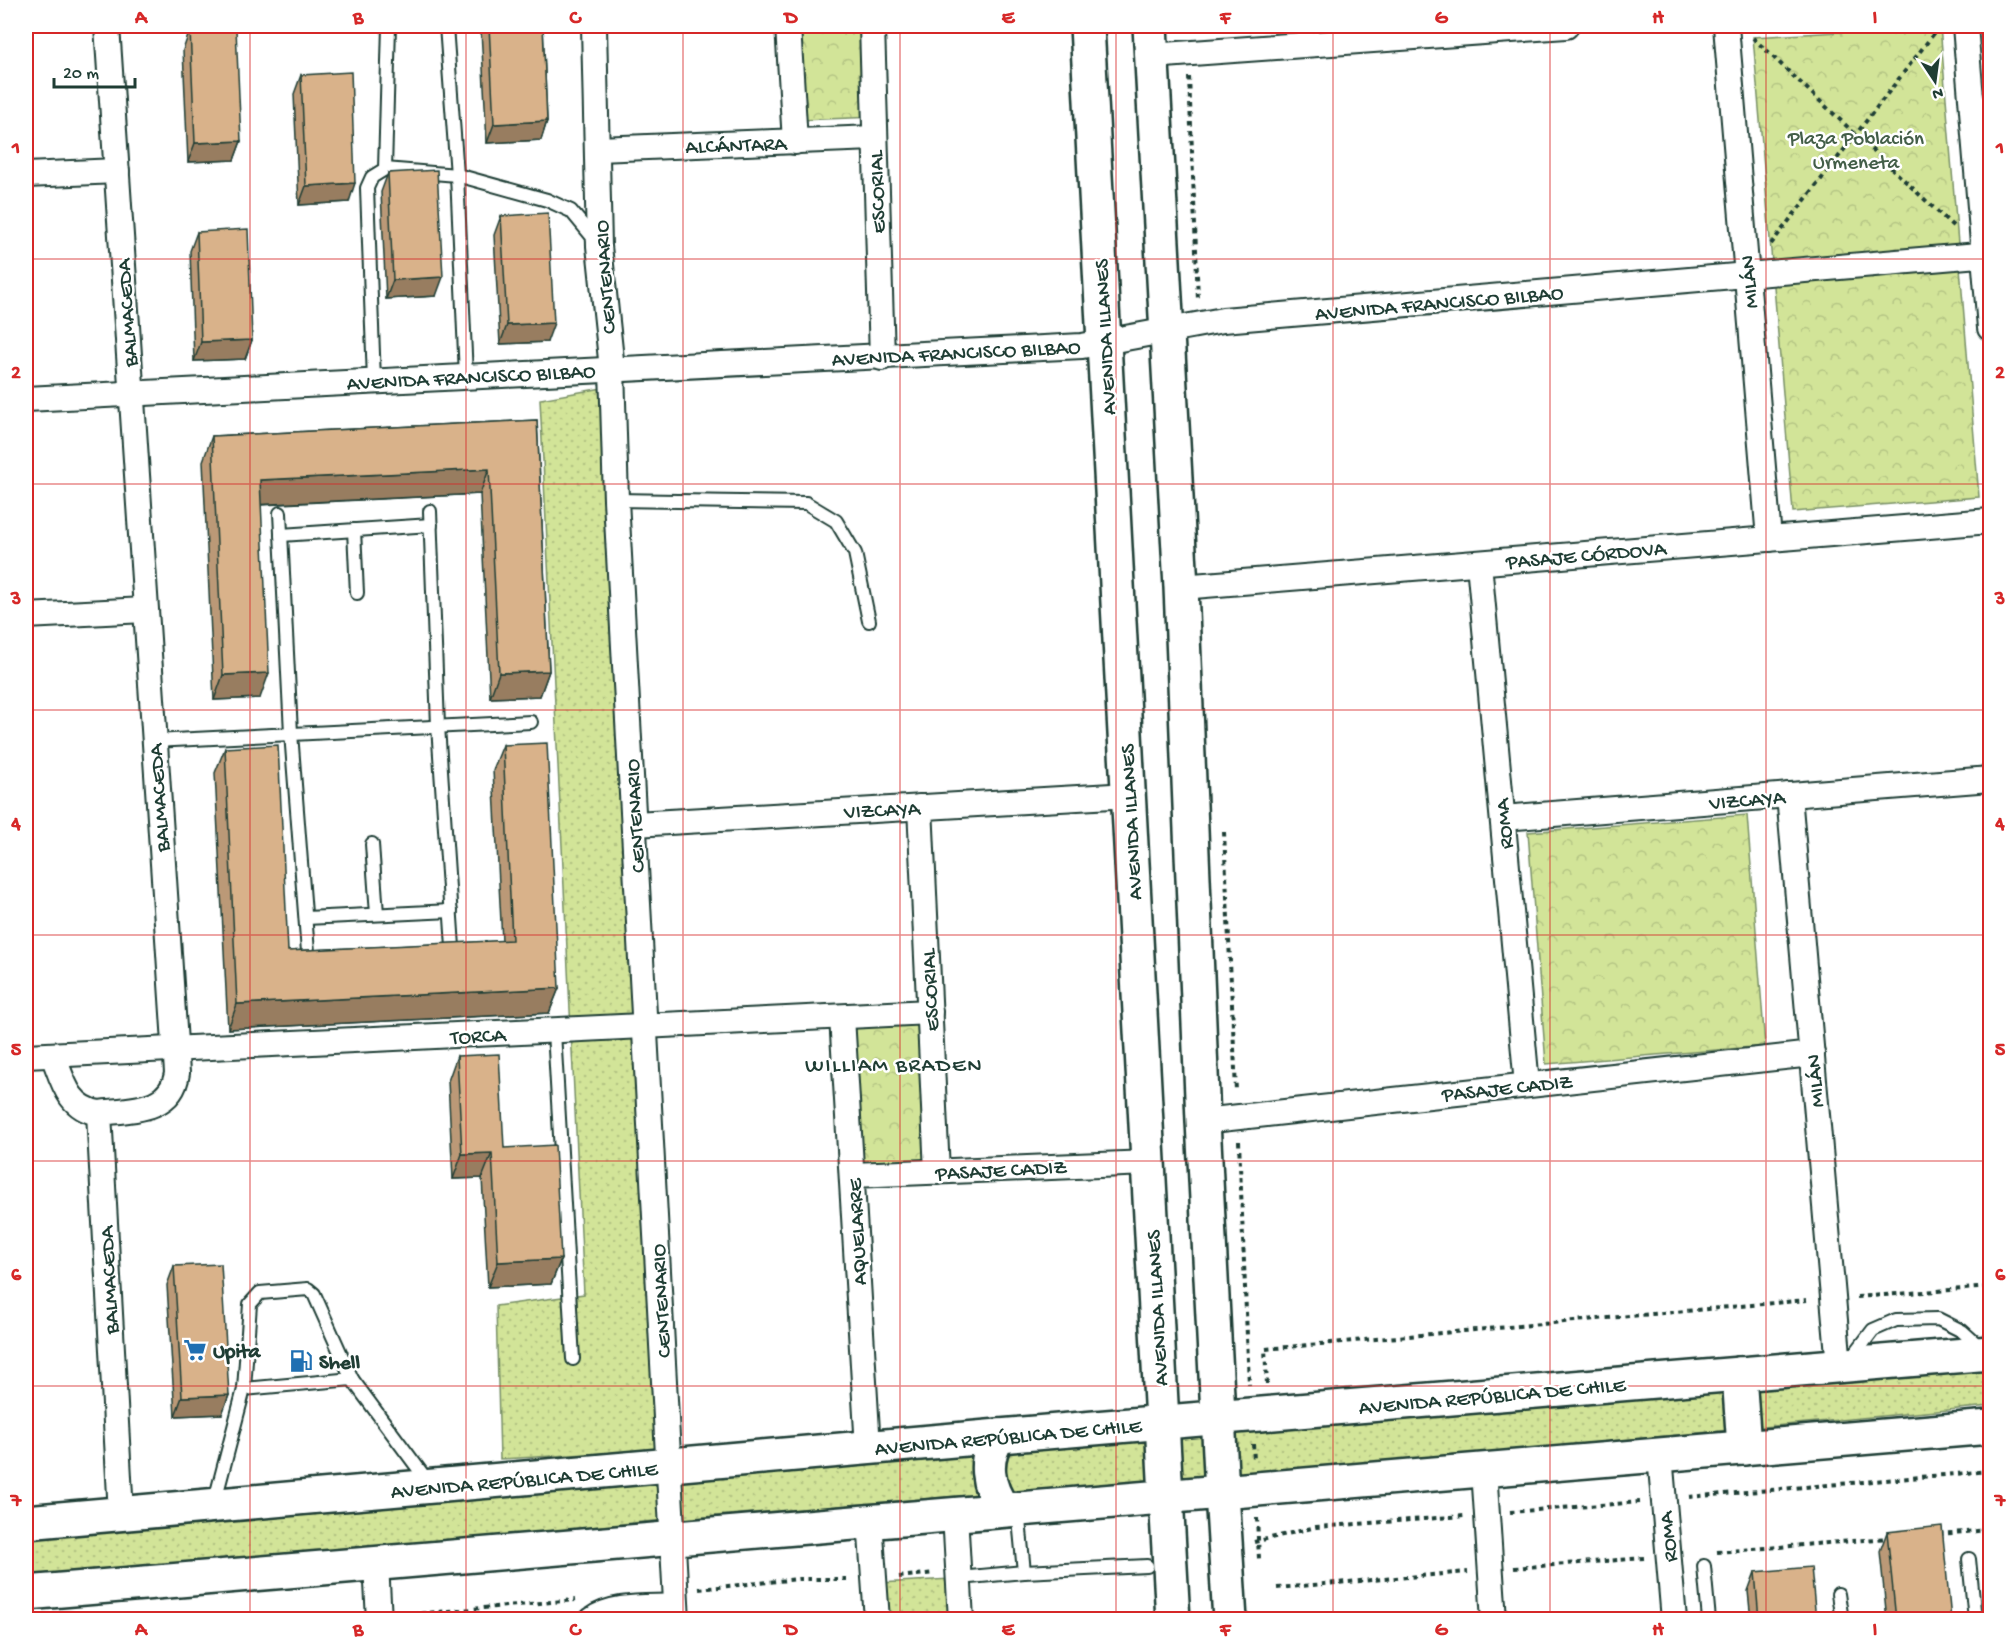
<svg xmlns="http://www.w3.org/2000/svg" width="2016" height="1645" font-family="'Gochi Hand',sans-serif">
	<defs>
		<pattern id="grass-dots" width="8" height="8" patternUnits="userSpaceOnUse" patternTransform="scale(1.5)"><rect width="8" height="8" fill="#d2e498"/><path d="M2 2h.1M6 6h.1" fill="none" stroke="#b4c484" stroke-width="1.8" stroke-linecap="round"/></pattern>
		<pattern id="park-crowns" width="20" height="18" patternUnits="userSpaceOnUse" patternTransform="scale(1.5)"><rect width="20" height="18" fill="#d2e498"/><path d="M2 6a3 3 0 1 1 6 0M12 15a3 3 0 1 1 6 0" fill="none" stroke="#b4c484"/></pattern>
	</defs>
	<rect width="100%" height="100%" fill="#fff"/>
	<filter id="ink" filterUnits="userSpaceOnUse"><feTurbulence type="fractalNoise" baseFrequency=".0167" numOctaves="2"/><feDisplacementMap in="SourceGraphic" scale="12" xChannelSelector="R" yChannelSelector="G"/><feConvolveMatrix kernelMatrix="1 2 1 2 8 2 1 2 1" color-interpolation-filters="sRGB"/></filter>
	<g filter="url(#ink)">
		<g fill="url(#grass-dots)" stroke="#789066" stroke-width="1.5">
			<path d="M 603,388 L 657,1450 L 500,1459 L 496,1306 L 584,1294 L 540,399 Z"/>
			<path d="M 1990,1366 L 1990,1406 L 1471,1454 L 642,1522 L 357,1550 L 35,1577 L 29,1532 Z"/>
			<path d="M 951,1579 L 954,1619 L 882,1619 L 880,1583 Z"/>
		</g>
		<g fill="url(#park-crowns)" stroke="#789066" stroke-width="1.5">
			<path d="M 794,26 L 871,26 L 876,117 L 800,120 Z"/>
			<path d="M 1940,26 L 1979,497 L 1793,512 L 1753,37 Z"/>
			<path d="M 1747,815 L 1765,1046 L 1546,1064 L 1528,832 Z"/>
			<path d="M 919,1023 L 927,1167 L 859,1170 L 851,1027 Z"/>
		</g>
		<g fill="none" stroke-linecap="round" stroke-linejoin="round">
			<g stroke="#1f3d34" stroke-width="16">
				<g id="service">
					<path d="M 446,26 L 457,175 L 466,376"/>
					<path d="M 385,169 L 457,175 L 547,200 L 571,211 L 595,240"/>
					<path d="M 374,381 L 367,188 L 372,177 L 385,169 L 389,26"/>
					<path d="M 616,500 L 806,503 L 836,521 L 855,553 L 869,621"/>
					<path d="M 430,511 L 438,726 L 453,947"/>
					<path d="M 280,513 L 291,733 L 308,952"/>
					<path d="M 354,530 L 357,593"/>
					<path d="M 281,535 L 431,525"/>
					<path d="M 154,741 L 531,722"/>
					<path d="M 372,844 L 377,914"/>
					<path d="M 306,918 L 451,911"/>
					<path d="M 554,1032 L 573,1359"/>
					<path d="M 1851,1359 L 1873,1330 L 1896,1320 L 1938,1319 L 1962,1331 L 1982,1349"/>
					<path d="M 244,1389 L 250,1304 L 260,1293 L 308,1289 L 314,1294 L 352,1379"/>
					<path d="M 214,1504 L 244,1389 L 352,1379 L 429,1483"/>
					<path d="M 1018,1509 L 1024,1572"/>
					<path d="M 1969,1559 L 1975,1620"/>
					<path d="M 1704,1566 L 1709,1620"/>
					<path d="M 959,1578 L 1024,1572 L 1147,1566"/>
					<path d="M 1838,1594 L 1842,1620"/>
				</g>
			</g>
			<g stroke="#1f3d34" stroke-width="28">
				<g id="minor">
					<path d="M 107,26 L 177,1073 C 172,1112 130,1109 99,1113 L 121,1514"/>
					<path d="M 594,26 L 599,246 L 612,369 L 616,500 L 677,1620"/>
					<path d="M 788,26 L 795,142"/>
					<path d="M 872,26 L 882,358"/>
					<path d="M 1726,26 L 1769,539"/>
					<path d="M 1965,26 L 1990,328"/>
					<path d="M 1151,56 L 1566,26"/>
					<path d="M 598,149 L 874,138"/>
					<path d="M 26,175 L 117,171"/>
					<path d="M 26,399 L 1082,346 L 1223,320 L 1990,254"/>
					<path d="M 1479,563 L 1527,1085"/>
					<path d="M 1181,587 L 1990,521"/>
					<path d="M 26,616 L 145,610"/>
					<path d="M 1789,795 L 1839,1366"/>
					<path d="M 920,807 L 937,1172"/>
					<path d="M 1503,818 L 1990,779"/>
					<path d="M 635,824 L 1129,795"/>
					<path d="M 842,1017 L 868,1448"/>
					<path d="M 53,1055 C 63,1081 68,1108 99,1113"/>
					<path d="M 26,1056 L 930,1012"/>
					<path d="M 1203,1121 L 1812,1054"/>
					<path d="M 853,1175 L 1148,1163"/>
					<path d="M 1660,1455 L 1674,1620"/>
					<path d="M 1484,1470 L 1494,1620"/>
					<path d="M 955,1514 L 961,1620"/>
					<path d="M 870,1521 L 877,1620"/>
					<path d="M 376,1564 L 379,1620"/>
					<path d="M 592,1620 C 613,1604 650,1608 676,1606"/>
				</g>
			</g>
			<g stroke="#1f3d34" stroke-width="38">
				<g id="secondary">
					<path d="M 1222,1493 L 1230,1620"/>
					<path d="M 1166,1496 L 1173,1620"/>
				</g>
			</g>
			<g stroke="#1f3d34" stroke-width="38">
				<g id="primary">
					<path d="M 1087,26 L 1166,1496"/>
					<path d="M 1150,26 L 1181,587 L 1203,1121 L 1222,1493"/>
					<path d="M 1739,1374 L 1744,1448"/>
					<path d="M 999,1436 C 982,1459 987,1487 1003,1509"/>
					<path d="M 26,1522 L 999,1436 L 1990,1353"/>
					<path d="M 26,1593 L 1990,1427"/>
				</g>
			</g>
			<g stroke="#1f3d34" stroke-width="4" stroke-dasharray="4.5 4.5" stroke-linecap="butt">
				<path d="M 1753,38 L 1955,228"/>
				<path d="M 1189,77 L 1198,300"/>
				<path d="M 1771,244 L 1939,27"/>
				<path d="M 1224,832 L 1236,1091"/>
				<path d="M 1239,1141 L 1249,1385"/>
				<path d="M 1857,1297 L 1990,1287"/>
				<path d="M 1267,1384 L 1265,1349 L 1807,1300"/>
				<path d="M 1253,1444 L 1254,1460"/>
				<path d="M 1689,1497 L 1990,1471"/>
				<path d="M 1510,1512 L 1640,1502"/>
				<path d="M 1257,1518 L 1259,1559"/>
				<path d="M 1939,1534 L 1990,1530"/>
				<path d="M 1254,1542 L 1316,1527 L 1464,1516"/>
				<path d="M 1717,1552 L 1889,1538"/>
				<path d="M 1514,1568 L 1644,1558"/>
				<path d="M 899,1577 L 934,1573"/>
				<path d="M 1277,1588 L 1468,1572"/>
				<path d="M 699,1589 L 798,1579 L 850,1579"/>
				<path d="M 403,1615 L 575,1600"/>
			</g>
			<use href="#service" stroke="#fff" stroke-width="12"/>
			<use href="#minor" stroke="#fff" stroke-width="24"/>
			<use href="#secondary" stroke="#fff" stroke-width="33"/>
			<use href="#primary" stroke="#fff" stroke-width="33"/>
		</g>
		<g fill="#b97" stroke="#1f3d34" stroke-width="1.5">
			<path d="M 482,26 L 543,26 L 547,121 L 541,140 L 487,143 L 481,30 Z"/>
			<path d="M 190,30 L 241,141 L 234,160 L 188,162 L 183,50 Z"/>
			<path d="M 301,75 L 349,202 L 299,205 L 294,94 Z"/>
			<path d="M 388,173 L 436,296 L 386,299 L 381,192 Z"/>
			<path d="M 501,216 L 547,342 L 500,344 L 494,235 Z"/>
			<path d="M 197,232 L 252,340 L 245,359 L 194,361 L 190,251 Z"/>
			<path d="M 537,420 L 549,671 L 540,696 L 490,698 L 480,494 L 261,505 L 260,698 L 214,700 L 203,461 L 212,436 Z"/>
			<path d="M 503,745 L 559,988 L 549,1013 L 228,1029 L 215,773 L 225,748 L 288,951 L 502,941 L 493,770 Z"/>
			<path d="M 457,1056 L 561,1259 L 551,1284 L 488,1287 L 482,1178 L 453,1179 L 448,1081 Z"/>
			<path d="M 174,1266 L 229,1395 L 222,1414 L 175,1416 L 167,1285 Z"/>
			<path d="M 1887,1532 L 1951,1620 L 1887,1620 L 1880,1551 Z"/>
			<path d="M 1755,1572 L 1816,1620 L 1751,1620 L 1748,1591 Z"/>
		</g>
		<g fill="#987d61" stroke="#1f3d34" stroke-width="1.5">
			<path d="M 547,121 L 541,140 L 487,143 L 494,124 Z"/>
			<path d="M 241,141 L 234,160 L 188,162 L 195,143 Z"/>
			<path d="M 355,183 L 349,202 L 299,205 L 306,186 Z"/>
			<path d="M 443,277 L 436,296 L 386,299 L 393,280 Z"/>
			<path d="M 554,323 L 547,342 L 500,344 L 507,325 Z"/>
			<path d="M 252,340 L 245,359 L 194,361 L 201,342 Z"/>
			<path d="M 489,469 L 480,494 L 251,505 L 260,480 Z"/>
			<path d="M 549,671 L 540,696 L 490,698 L 499,673 Z"/>
			<path d="M 269,673 L 260,698 L 214,700 L 223,675 Z"/>
			<path d="M 559,988 L 549,1013 L 228,1029 L 237,1004 Z"/>
			<path d="M 492,1153 L 482,1178 L 453,1179 L 462,1154 Z"/>
			<path d="M 561,1259 L 551,1284 L 488,1287 L 498,1262 Z"/>
			<path d="M 229,1395 L 222,1414 L 175,1416 L 182,1397 Z"/>
		</g>
		<g fill="#d9b28a" stroke="#1f3d34" stroke-width="1.5">
			<path d="M 489,26 L 543,26 L 547,121 L 494,124 Z"/>
			<path d="M 236,29 L 241,141 L 195,143 L 190,30 Z"/>
			<path d="M 351,72 L 355,183 L 306,186 L 301,75 Z"/>
			<path d="M 437,170 L 443,277 L 393,280 L 388,173 Z"/>
			<path d="M 548,213 L 554,323 L 507,325 L 501,216 Z"/>
			<path d="M 248,229 L 252,340 L 201,342 L 197,232 Z"/>
			<path d="M 537,420 L 549,671 L 499,673 L 489,469 L 260,480 L 269,673 L 223,675 L 212,436 Z"/>
			<path d="M 547,743 L 559,988 L 237,1004 L 225,748 L 278,745 L 288,951 L 512,940 L 503,745 Z"/>
			<path d="M 499,1054 L 504,1148 L 555,1145 L 561,1259 L 498,1262 L 492,1153 L 462,1154 L 457,1056 Z"/>
			<path d="M 221,1264 L 229,1395 L 182,1397 L 174,1266 Z"/>
			<path d="M 1942,1526 L 1951,1620 L 1896,1620 L 1887,1532 Z"/>
			<path d="M 1811,1567 L 1816,1620 L 1759,1620 L 1755,1572 Z"/>
		</g>
	</g>
	<path fill="none" stroke="#d62828" stroke-width="1.5" stroke-opacity="0.55" d="M 250,26 L 250,1620M 466,26 L 466,1620M 683,26 L 683,1620M 900,26 L 900,1620M 1116,26 L 1116,1620M 1333,26 L 1333,1620M 1550,26 L 1550,1620M 1766,26 L 1766,1620M 26,259 L 1990,259M 26,484 L 1990,484M 26,710 L 1990,710M 26,935 L 1990,935M 26,1161 L 1990,1161M 26,1386 L 1990,1386"/>
	<defs>
		<g id="supermarket-bare" transform="scale(1.8)"><path d="M-6-5.5h2.5l.6 2H6L4.5 2H-2.5L-4.4-4H-6ZM-1.5 3.2a1.3 1.3 0 1 0 .1 0ZM3 3.2a1.3 1.3 0 1 0 .1 0Z" fill="#1f6fb2" stroke="#fff" stroke-width="2.5" paint-order="stroke"/></g>
		<g id="fuel-bare" transform="scale(1.8)"><path d="M-5.5-6h7V0h2V4h1.3V-2.5L3-4.5l.8-.8L6-3V5H2.5V1h-1V6h-7ZM-4.2-4.7v3.2H.2V-4.7Z" fill="#1f6fb2" stroke="#fff" stroke-width="2.5" paint-order="stroke"/></g>
	</defs>
	<g fill-rule="evenodd">
		<use href="#supermarket-bare" x="195" y="1350"/>
		<use href="#fuel-bare" x="301" y="1361"/>
	</g>
	<g text-anchor="middle" stroke-width="5" stroke-linejoin="round" paint-order="stroke">
		<g font-size="21" fill="#435e48" stroke="#fff">
			<text x="1856" y="144">Plaza Población<tspan x="1856" dy="24">Urmeneta</tspan></text>
		</g>
		<g font-size="21" fill="#1f3d34" stroke="#fff">
			<text transform="translate(736 144) rotate(-2)" y="7">ALCÁNTARA</text>
			<text transform="translate(876 192) rotate(-92)" y="7">ESCORIAL</text>
			<text transform="translate(604 277) rotate(-94)" y="7">CENTENARIO</text>
			<text transform="translate(1748 282) rotate(-95)" y="7">MILÁN</text>
			<text transform="translate(1439 302) rotate(-5)" y="7">AVENIDA FRANCISCO BILBAO</text>
			<text transform="translate(126 313) rotate(-94)" y="7">BALMACEDA</text>
			<text transform="translate(1104 337) rotate(-93)" y="7">AVENIDA ILLANES</text>
			<text transform="translate(956 352) rotate(-3)" y="7">AVENIDA FRANCISCO BILBAO</text>
			<text transform="translate(471 376) rotate(-3)" y="7">AVENIDA FRANCISCO BILBAO</text>
			<text transform="translate(1586 554) rotate(-5)" y="7">PASAJE CÓRDOVA</text>
			<text transform="translate(158 798) rotate(-94)" y="7">BALMACEDA</text>
			<text transform="translate(1747 799) rotate(-5)" y="7">VIZCAYA</text>
			<text transform="translate(882 809) rotate(-3)" y="7">VIZCAYA</text>
			<text transform="translate(634 816) rotate(-93)" y="7">CENTENARIO</text>
			<text transform="translate(1130 822) rotate(-93)" y="7">AVENIDA ILLANES</text>
			<text transform="translate(1503 824) rotate(-95)" y="7">ROMA</text>
			<text transform="translate(929 990) rotate(-93)" y="7">ESCORIAL</text>
			<text transform="translate(478 1035) rotate(-3)" y="7">TORCA</text>
			<text transform="translate(1814 1081) rotate(-95)" y="7">MILÁN</text>
			<text transform="translate(1507 1087) rotate(-6)" y="7">PASAJE CADIZ</text>
			<text transform="translate(1001 1169) rotate(-3)" y="7">PASAJE CADIZ</text>
			<text transform="translate(856 1232) rotate(-93)" y="7">AQUELARRE</text>
			<text transform="translate(108 1280) rotate(-93)" y="7">BALMACEDA</text>
			<text transform="translate(660 1301) rotate(-93)" y="7">CENTENARIO</text>
			<text transform="translate(1156 1308) rotate(-93)" y="7">AVENIDA ILLANES</text>
			<text transform="translate(1492 1395) rotate(-5)" y="7">AVENIDA REPÚBLICA DE CHILE</text>
			<text transform="translate(1008 1436) rotate(-5)" y="7">AVENIDA REPÚBLICA DE CHILE</text>
			<text transform="translate(524 1479) rotate(-5)" y="7">AVENIDA REPÚBLICA DE CHILE</text>
			<text transform="translate(1667 1537) rotate(-96)" y="7">ROMA</text>
		</g>
		<g font-size="21" font-weight="bold" fill="#1f3d34" stroke="#fff" text-anchor="start">
			<text x="213" y="1357">Upita</text>
			<text x="319" y="1368">Shell</text>
		</g>
		<g font-size="22" letter-spacing="1.5" fill="#1f3d34" stroke="#fff">
			<text x="894" y="1071">WILLIAM BRADEN</text>
		</g>
	</g>
	<rect width="2016" height="1645" fill="none" stroke="#fff" stroke-width="66"/>
	<g transform="translate(1935 81) rotate(167)" stroke="#ffffff" stroke-width="4.5" paint-order="stroke">
	<path d="M0-4.5L10 22L0 15L-10 22Z" fill="#1f3d34"/>
	<text y="-9" font-size="16" font-weight="bold" text-anchor="middle" fill="#1f3d34">N</text>
	</g>
	<path d="M54 78v9h81v-9" fill="none" stroke="#1f3d34" stroke-width="3"/>
	<text x="63" y="78" font-size="18" fill="#1f3d34" stroke="#ffffff" stroke-width="4.5" paint-order="stroke">20 m</text>
	<rect x="33" y="33" width="1950" height="1579" fill="none" stroke="#d62828" stroke-width="2"/>
	<g font-size="20" text-anchor="middle" font-weight="bold" fill="#d62828">
		<text x="141" y="23">A</text>
		<text x="358" y="23">B</text>
		<text x="575" y="23">C</text>
		<text x="791" y="23">D</text>
		<text x="1008" y="23">E</text>
		<text x="1225" y="23">F</text>
		<text x="1441" y="23">G</text>
		<text x="1658" y="23">H</text>
		<text x="1875" y="23">I</text>
		<text x="16" y="153">1</text>
		<text x="2000" y="153">1</text>
		<text x="16" y="378">2</text>
		<text x="2000" y="378">2</text>
		<text x="16" y="604">3</text>
		<text x="2000" y="604">3</text>
		<text x="16" y="829">4</text>
		<text x="2000" y="829">4</text>
		<text x="16" y="1055">5</text>
		<text x="2000" y="1055">5</text>
		<text x="16" y="1280">6</text>
		<text x="2000" y="1280">6</text>
		<text x="16" y="1506">7</text>
		<text x="2000" y="1506">7</text>
		<text x="141" y="1635">A</text>
		<text x="358" y="1635">B</text>
		<text x="575" y="1635">C</text>
		<text x="791" y="1635">D</text>
		<text x="1008" y="1635">E</text>
		<text x="1225" y="1635">F</text>
		<text x="1441" y="1635">G</text>
		<text x="1658" y="1635">H</text>
		<text x="1875" y="1635">I</text>
	</g>
</svg>
